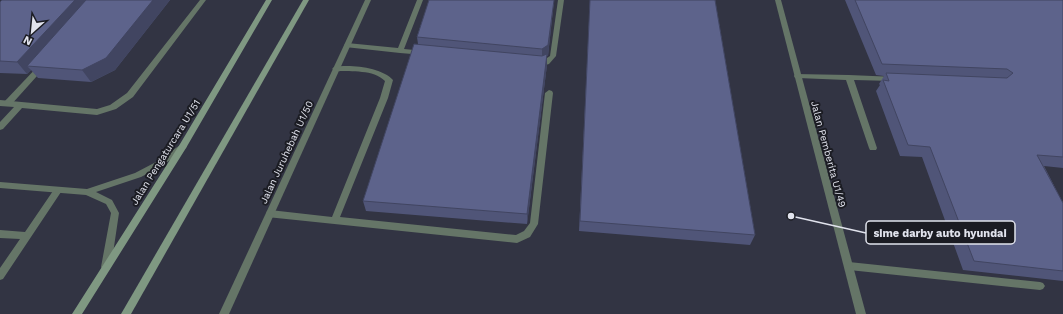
<svg xmlns="http://www.w3.org/2000/svg" width="1063" height="314" font-family="'Work Sans',sans-serif">
	<rect width="100%" height="100%" fill="#323443"/>
	<g fill="none" stroke-linecap="round" stroke-linejoin="round">
		<g fill="#657567" fill-rule="evenodd">
			<path d="M 417,0 L 423,0 L 404,49 L 424,51 L 425,53 L 424,55 L 400,53 L 345,47 L 344,45 L 347,43 L 398,48 Z"/>
			<path d="M 558,0 L 564,0 L 556,56 L 549,64 L 542,66 L 535,65 L 534,63 L 535,61 L 544,60 L 550,56 Z"/>
			<path d="M 40,64 L 42,64 L 46,66 L 10,106 L 4,106 L 3,104 L 4,102 Z"/>
			<path d="M 334,67 C 349,64 382,67 393,80 L 388,98 L 340,217 L 516,235 L 524,231 L 530,223 L 545,93 L 549,90 L 552,91 L 553,93 L 538,224 L 530,237 L 517,243 L 267,217 L 266,214 L 267,211 L 270,210 L 332,217 L 380,98 L 385,81 C 373,69 352,72 336,71 L 332,69 Z"/>
			<path d="M 795,74 L 849,75 L 896,77 L 897,79 L 896,81 L 893,81 L 854,80 L 877,148 L 876,150 L 870,150 L 869,148 L 846,80 L 798,78 L 795,78 L 794,76 Z"/>
			<path d="M 58,187 L 61,188 L 62,190 L 61,192 L 3,279 L 0,280 L 0,268 L 20,239 L 0,238 L 0,230 L 25,232 L 55,188 Z"/>
			<path d="M 849,262 L 1040,282 L 1043,283 L 1045,286 L 1043,289 L 1040,290 L 849,270 L 846,269 L 844,266 L 846,263 Z"/>
		</g>
		<g fill="#657567" fill-rule="evenodd">
			<path d="M 200,0 L 206,0 L 133,97 L 116,109 L 97,115 L 22,108 L 3,129 L 0,130 L 0,122 L 14,107 L 0,106 L 0,100 L 97,109 L 110,105 L 127,93 Z"/>
			<path d="M 365,0 L 371,0 L 229,314 L 219,314 Z"/>
			<path d="M 775,0 L 781,0 L 866,314 L 856,314 Z"/>
			<path d="M 183,143 L 187,146 L 186,148 L 162,166 L 141,177 L 96,192 L 112,200 L 119,213 L 111,267 L 109,270 L 106,271 L 103,270 L 101,267 L 111,213 L 106,204 L 86,195 L 0,188 L 0,182 L 87,189 L 135,173 L 156,162 Z"/>
		</g>
		<g fill="#7f9882" fill-rule="evenodd">
			<path d="M 266,0 L 272,0 L 186,148 L 82,314 L 72,314 L 180,144 Z"/>
			<path d="M 303,0 L 309,0 L 131,314 L 121,314 Z"/>
		</g>
	</g>
	<g fill="#505578">
		<path d="M 2,0 L 170,0 L 115,70 L 91,82 L 38,78 L 31,70 L 27,74 L 0,73 L 0,2 Z"/>
		<path d="M 429,0 L 554,0 L 548,56 L 547,56 L 547,65 L 527,224 L 366,211 L 363,201 L 418,44 L 417,37 Z"/>
		<path d="M 590,0 L 715,0 L 755,235 L 750,245 L 579,231 Z"/>
		<path d="M 845,0 L 1063,0 L 1063,168 L 1044,166 L 1063,203 L 1063,281 L 963,270 L 922,157 L 900,156 L 876,91 L 880,85 L 879,84 L 884,76 L 876,75 Z"/>
	</g>
	<g fill="#414561">
		<path d="M 75,0 L 95,0 L 27,66 L 31,70 L 27,74 L 17,62 Z"/>
		<path d="M 153,0 L 170,0 L 115,70 L 91,82 L 82,70 Z"/>
		<path d="M 554,0 L 548,56 L 547,56 L 547,65 L 527,224 L 527,214 L 542,59 L 542,49 Z"/>
	</g>
	<g fill="#5d638b" stroke="#414561">
		<path d="M 2,0 L 75,0 L 17,62 L 0,61 L 0,2 Z"/>
		<path d="M 86,0 L 153,0 L 106,58 L 82,70 L 27,66 Z"/>
		<path d="M 429,0 L 554,0 L 548,45 L 542,49 L 417,37 Z"/>
		<path d="M 590,0 L 715,0 L 755,235 L 580,221 Z"/>
		<path d="M 855,0 L 1063,0 L 1063,157 L 1037,155 L 1063,203 L 1063,271 L 974,261 L 930,147 L 908,145 L 883,80 L 889,81 L 886,73 L 1007,78 L 1013,73 L 1007,69 L 882,64 Z"/>
		<path d="M 414,44 L 542,56 L 547,54 L 527,214 L 363,201 Z"/>
	</g>
	<g text-anchor="middle" stroke-width="4" stroke-linejoin="round" paint-order="stroke">
		<g font-size="10" fill="#e1e3ed" stroke="#1b1c23">
			<text transform="translate(165 152) rotate(-58)" y="4">Jalan Pengaturcara U1/51</text>
			<text transform="translate(286 152) rotate(-65)" y="4">Jalan Juruhebah U1/50</text>
			<text transform="translate(829 154) rotate(75)" y="4">Jalan Pemberita U1/49</text>
		</g>
	</g>
	<path fill="none" stroke="#e1e3ed" stroke-width="1.5" d="M791 216L866 233"/>
	<circle fill="#e1e3ed" stroke="#1b1c23" stroke-width="1.5" cx="791" cy="216" r="4"/>
	<rect fill="#1b1c23" stroke="#e1e3ed" stroke-width="1.5" x="866" y="221" width="149" height="23" rx="4"/>
	<g font-size="11" text-anchor="middle" font-weight="bold" fill="#e1e3ed">
		<text x="940" y="237">sime darby auto hyundai</text>
	</g>
	<g transform="translate(32 32) rotate(207)" stroke="#1b1c23" stroke-width="3" paint-order="stroke">
	<path d="M0-3L7 15L0 10L-7 15Z" fill="#e1e3ed"/>
	<text y="-6" font-size="11" font-weight="bold" text-anchor="middle" fill="#e1e3ed">N</text>
	</g>
</svg>
